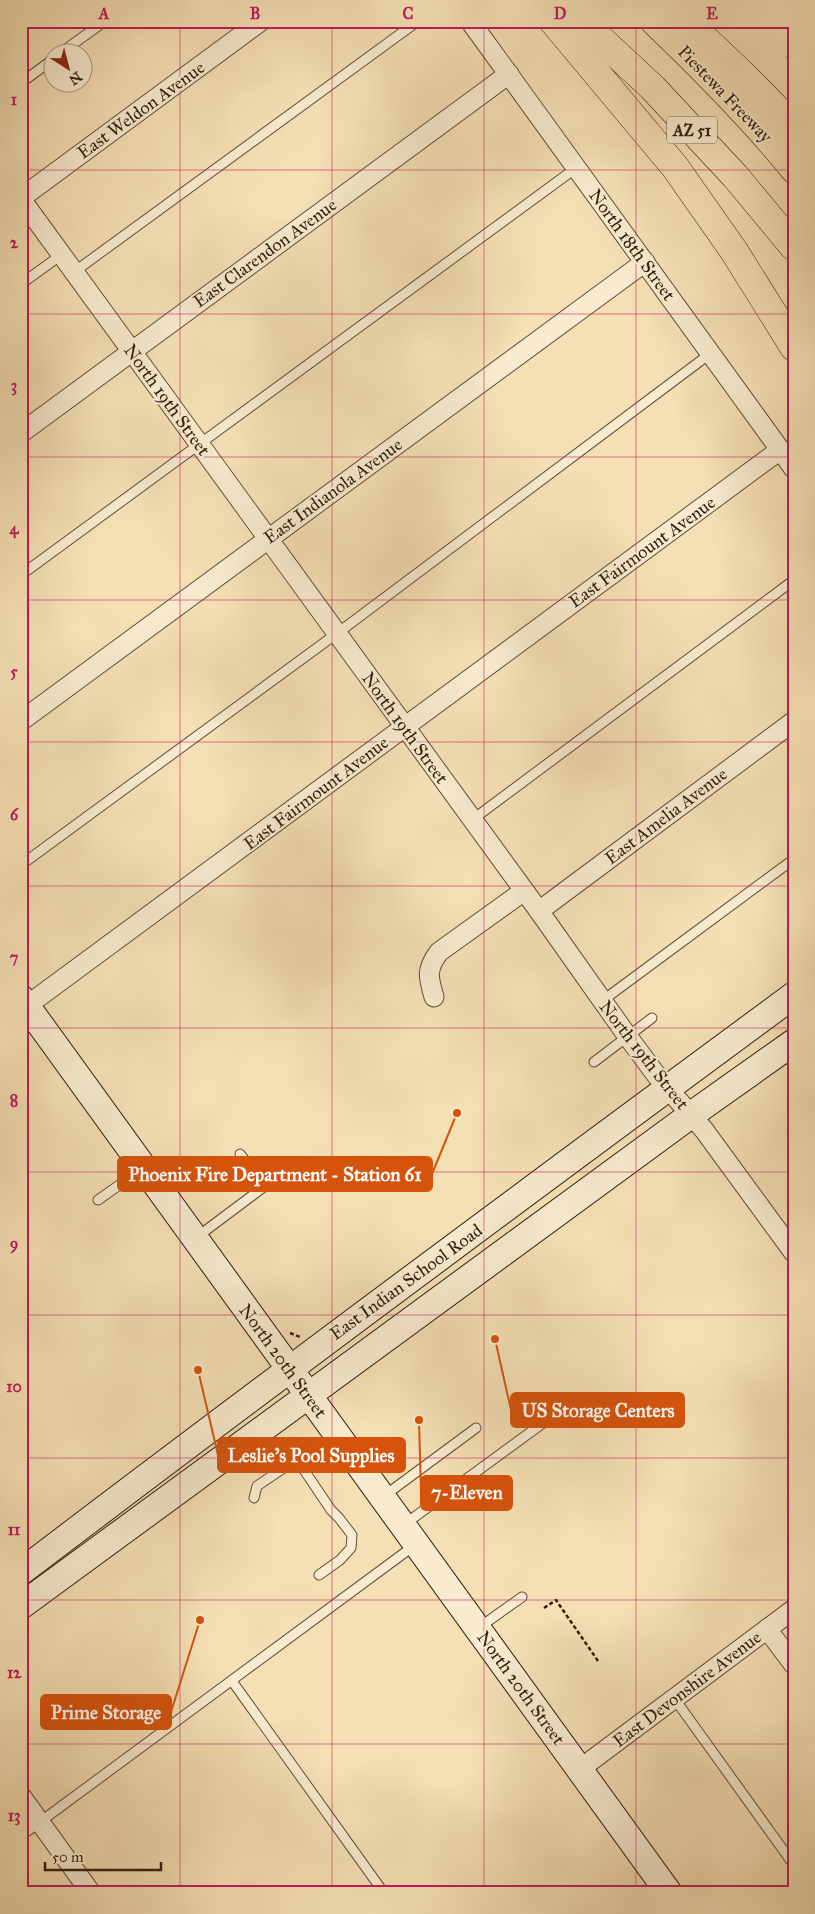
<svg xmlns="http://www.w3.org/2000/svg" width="815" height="1914" font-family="'IM FELL Great Primer',serif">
	<rect width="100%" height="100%" fill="#f5e0b5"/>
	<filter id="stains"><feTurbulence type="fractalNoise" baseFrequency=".004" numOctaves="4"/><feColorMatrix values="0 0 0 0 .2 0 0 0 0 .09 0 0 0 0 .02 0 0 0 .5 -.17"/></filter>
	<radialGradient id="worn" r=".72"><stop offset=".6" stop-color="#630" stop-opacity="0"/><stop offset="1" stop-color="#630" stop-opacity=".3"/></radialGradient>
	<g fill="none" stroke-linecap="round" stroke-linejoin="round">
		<g stroke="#624d37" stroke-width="11">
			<g id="lane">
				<path d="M 62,52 L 105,21"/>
				<path d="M 792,57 L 794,56"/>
				<path d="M 21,83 L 52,60"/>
				<path d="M 74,272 L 418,21"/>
				<path d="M 21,284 L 61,255"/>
				<path d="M 21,575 L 576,168"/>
				<path d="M 472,820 L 794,580"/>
				<path d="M 21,865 L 347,626 L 711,353"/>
				<path d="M 602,1001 L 794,859"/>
				<path d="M 785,1052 L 794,1066"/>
				<path d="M 594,1062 L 652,1018"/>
				<path d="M 98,1200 L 142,1169"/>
				<path d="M 197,1237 L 265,1186 L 240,1154"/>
				<path d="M 384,1496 L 476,1428"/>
				<path d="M 254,1498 L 257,1486 L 288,1465 L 295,1463 L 302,1467 L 331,1510 L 339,1518 L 352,1535 L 351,1548 L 340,1560 L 319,1575"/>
				<path d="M 405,1524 L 569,1404"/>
				<path d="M 480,1627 L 522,1597"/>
				<path d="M 232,1681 L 384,1893"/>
				<path d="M 674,1698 L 794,1865"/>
				<path d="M 21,1836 L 415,1545"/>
			</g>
		</g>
		<g stroke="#624d37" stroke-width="21">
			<g id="street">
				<path d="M 470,21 L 794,469"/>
				<path d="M 21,198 L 261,21"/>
				<path d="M 21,199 L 539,911 L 628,1037 L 657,1076 L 704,1130 L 794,1253"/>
				<path d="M 21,433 L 509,74"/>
				<path d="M 21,721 L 645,262"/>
				<path d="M 539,911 L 794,721"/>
				<path d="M 434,997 C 428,977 426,969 439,952 L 524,891"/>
				<path d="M 21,1010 L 780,450"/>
				<path d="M 767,1629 L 794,1665"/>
				<path d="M 580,1769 L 794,1609"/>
				<path d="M 21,1796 L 91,1893"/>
			</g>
		</g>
		<g stroke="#311c0d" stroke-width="28">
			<g id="secondary">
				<path d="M 21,998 L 669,1893"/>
				<path d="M 21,1572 C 277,1377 535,1186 794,995"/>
				<path d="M 21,1606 L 691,1115 L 794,1042"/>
			</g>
		</g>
		<g stroke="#311c0d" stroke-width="29">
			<g id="highway">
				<path d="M 553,21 L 675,167 L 734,251 L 794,347"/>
				<path d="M 581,21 L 653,88 L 735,176 L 794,247"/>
				<path d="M 654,21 C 703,68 751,116 794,169"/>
				<path d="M 686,21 L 746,78 L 794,127"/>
			</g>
		</g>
		<g stroke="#311c0d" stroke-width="2.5" stroke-dasharray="4 2.5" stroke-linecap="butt">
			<path d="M 290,1333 L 300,1337"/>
			<path d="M 259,1457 L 266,1466"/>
			<path d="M 544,1608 L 556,1600 L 598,1661"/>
		</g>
		<use href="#lane" stroke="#f8ebcf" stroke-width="9"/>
		<use href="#street" stroke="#f8ebcf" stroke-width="19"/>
		<use href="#secondary" stroke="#f8ebcf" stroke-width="26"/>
		<use href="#highway" stroke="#f5e0b5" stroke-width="28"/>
	</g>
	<path fill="none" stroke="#c2185b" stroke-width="1" stroke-opacity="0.55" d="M 180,21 L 180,1893M 332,21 L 332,1893M 484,21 L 484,1893M 636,21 L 636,1893M 21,170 L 794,170M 21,314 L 794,314M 21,457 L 794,457M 21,600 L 794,600M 21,742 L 794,742M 21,886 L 794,886M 21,1028 L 794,1028M 21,1172 L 794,1172M 21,1315 L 794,1315M 21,1458 L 794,1458M 21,1600 L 794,1600M 21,1744 L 794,1744"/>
	<g text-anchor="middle" stroke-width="4" stroke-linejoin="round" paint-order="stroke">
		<rect fill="#f8ebcf" stroke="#6d5a47" stroke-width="1" x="667" y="116.5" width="50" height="27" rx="4"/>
		<g font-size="16" font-weight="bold" fill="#311c0d">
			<text x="692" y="136">AZ 51</text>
		</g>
		<g font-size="18" fill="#311c0d" stroke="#f8ebcf">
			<text transform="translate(725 94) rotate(46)" y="6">Piestewa Freeway</text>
			<text transform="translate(141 110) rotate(-36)" y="6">East Weldon Avenue</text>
			<text transform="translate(632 245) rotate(54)" y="6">North 18th Street</text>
			<text transform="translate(265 253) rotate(-36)" y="6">East Clarendon Avenue</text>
			<text transform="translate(167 400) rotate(54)" y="6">North 19th Street</text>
			<text transform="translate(333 491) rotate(-36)" y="6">East Indianola Avenue</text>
			<text transform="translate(642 552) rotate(-36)" y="6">East Fairmount Avenue</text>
			<text transform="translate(405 728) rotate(54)" y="6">North 19th Street</text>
			<text transform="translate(316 793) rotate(-37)" y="6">East Fairmount Avenue</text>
			<text transform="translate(666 816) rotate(-37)" y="6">East Amelia Avenue</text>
			<text transform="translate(644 1055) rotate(52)" y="6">North 19th Street</text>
			<text transform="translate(406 1282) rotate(-36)" y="6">East Indian School Road</text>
			<text transform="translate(283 1361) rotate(54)" y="6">North 20th Street</text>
			<text transform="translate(521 1688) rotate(54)" y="6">North 20th Street</text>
			<text transform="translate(687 1689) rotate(-37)" y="6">East Devonshire Avenue</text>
		</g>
	</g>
	<path fill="none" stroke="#d6530c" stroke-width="2" d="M457 1113L432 1174M495 1339L511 1410M198 1370L218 1455M419 1420L421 1493M200 1620L171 1712"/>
	<g fill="#d6530c" stroke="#f8ebcf" stroke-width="2">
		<circle cx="457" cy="1113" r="5"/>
		<circle cx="495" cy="1339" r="5"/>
		<circle cx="198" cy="1370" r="5"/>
		<circle cx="419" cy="1420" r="5"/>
		<circle cx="200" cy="1620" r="5"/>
	</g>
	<g fill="#d6530c" stroke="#d6530c" stroke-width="2">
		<rect x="118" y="1157" width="314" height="34" rx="5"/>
		<rect x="511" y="1393" width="173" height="34" rx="5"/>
		<rect x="218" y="1438" width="187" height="34" rx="5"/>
		<rect x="421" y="1476" width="91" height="34" rx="5"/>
		<rect x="41" y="1695" width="130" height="34" rx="5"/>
	</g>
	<g font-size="19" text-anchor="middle" font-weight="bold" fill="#fff">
		<text x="275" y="1181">Phoenix Fire Department - Station 61</text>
		<text x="598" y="1417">US Storage Centers</text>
		<text x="311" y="1462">Leslie's Pool Supplies</text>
		<text x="467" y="1499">7-Eleven</text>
		<text x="106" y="1719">Prime Storage</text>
	</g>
	<rect width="815" height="1914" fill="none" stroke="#f5e0b5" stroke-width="55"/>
	<g transform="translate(68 68) rotate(144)"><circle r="24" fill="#f8ebcf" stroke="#a89881"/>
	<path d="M0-4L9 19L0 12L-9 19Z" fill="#8f2418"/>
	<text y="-8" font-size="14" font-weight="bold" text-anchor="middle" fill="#311c0d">N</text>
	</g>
	<path d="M45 1862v8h116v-8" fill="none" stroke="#311c0d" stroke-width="2.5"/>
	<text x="52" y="1862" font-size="15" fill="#311c0d" stroke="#f8ebcf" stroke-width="4" paint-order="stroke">50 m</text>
	<rect x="28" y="28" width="760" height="1858" fill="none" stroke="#c2185b" stroke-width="2"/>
	<g font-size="16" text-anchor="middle" font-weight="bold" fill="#c2185b">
		<text x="104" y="19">A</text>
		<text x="255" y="19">B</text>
		<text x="408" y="19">C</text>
		<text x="560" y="19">D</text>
		<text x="712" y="19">E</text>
		<text x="14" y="105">1</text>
		<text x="14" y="248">2</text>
		<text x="14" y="391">3</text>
		<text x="14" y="534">4</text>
		<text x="14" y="677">5</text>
		<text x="14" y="820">6</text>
		<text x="14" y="963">7</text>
		<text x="14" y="1106">8</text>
		<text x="14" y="1249">9</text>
		<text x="14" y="1392">10</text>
		<text x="14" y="1535">11</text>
		<text x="14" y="1678">12</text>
		<text x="14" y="1821">13</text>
	</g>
	<rect width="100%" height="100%" filter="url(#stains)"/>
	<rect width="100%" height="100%" fill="url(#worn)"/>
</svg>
